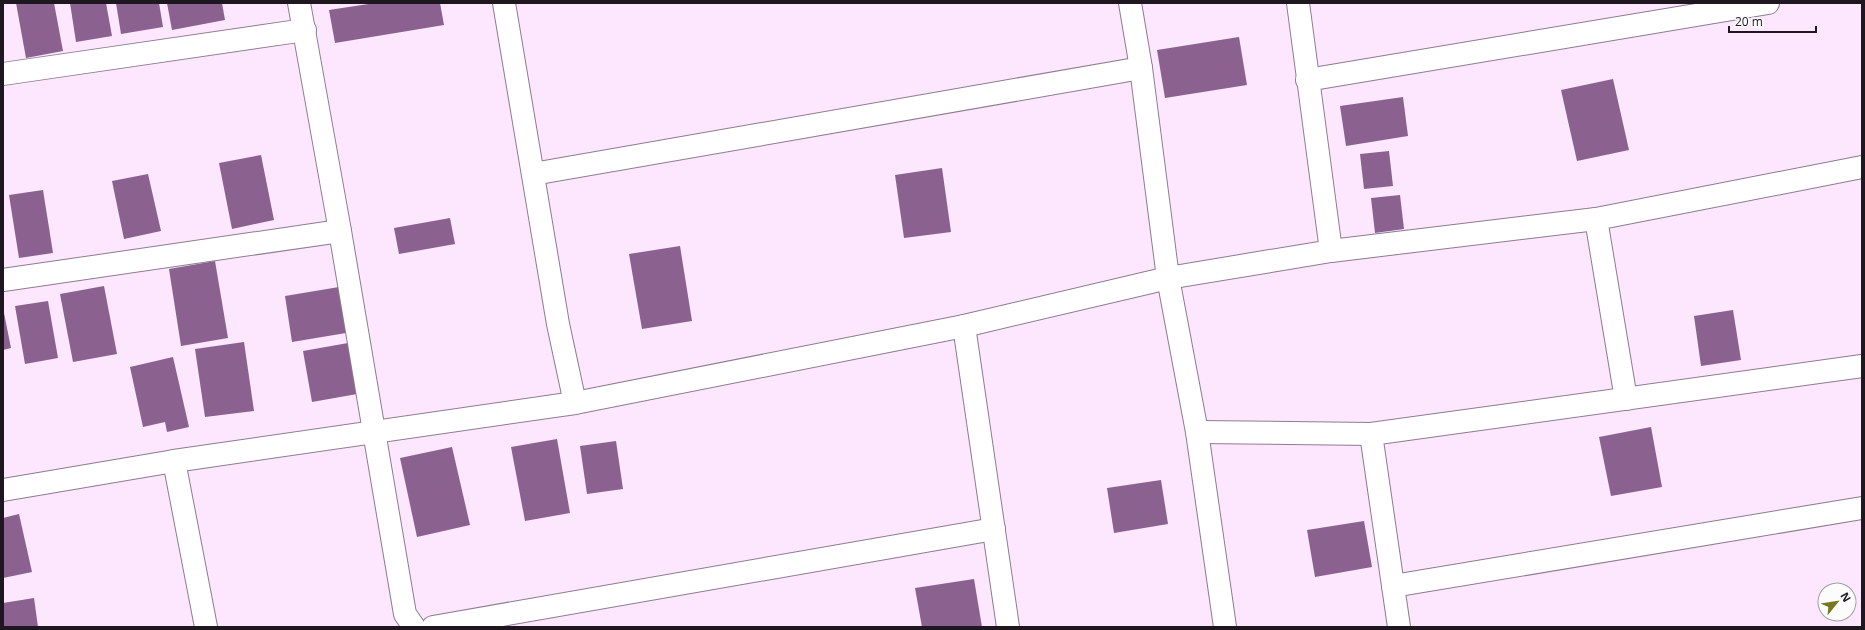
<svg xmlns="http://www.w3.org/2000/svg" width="1865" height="630" font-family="'Open Sans',sans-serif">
	<rect width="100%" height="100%" fill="#fce7fe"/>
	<g fill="#8a618f">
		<path d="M 16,3 L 54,3 L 63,51 L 26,58 Z"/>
		<path d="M 70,3 L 106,3 L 112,36 L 76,42 Z"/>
		<path d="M 116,3 L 159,3 L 163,27 L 121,34 Z"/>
		<path d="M 167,3 L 222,3 L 225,20 L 172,30 Z"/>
		<path d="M 375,3 L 440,3 L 444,25 L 335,43 L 329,10 Z"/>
		<path d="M 1239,37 L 1247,85 L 1165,98 L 1157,50 Z"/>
		<path d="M 1613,79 L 1629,150 L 1577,161 L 1561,90 Z"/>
		<path d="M 1403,97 L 1408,136 L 1346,146 L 1340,106 Z"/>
		<path d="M 1389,151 L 1393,186 L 1364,189 L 1360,154 Z"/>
		<path d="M 261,155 L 274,220 L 232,229 L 219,163 Z"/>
		<path d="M 942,168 L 951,232 L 904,238 L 895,175 Z"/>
		<path d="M 148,174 L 161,231 L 124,239 L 112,181 Z"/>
		<path d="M 43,190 L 53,253 L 19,258 L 9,195 Z"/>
		<path d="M 1400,195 L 1404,229 L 1375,233 L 1371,198 Z"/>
		<path d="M 450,218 L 455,244 L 399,254 L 394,228 Z"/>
		<path d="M 680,246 L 692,321 L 642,329 L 629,254 Z"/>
		<path d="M 215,261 L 228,338 L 181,346 L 169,269 Z"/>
		<path d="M 104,286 L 117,354 L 73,362 L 60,294 Z"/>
		<path d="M 339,287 L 346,333 L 292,342 L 285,296 Z"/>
		<path d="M 48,301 L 58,358 L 25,364 L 15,306 Z"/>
		<path d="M 1733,310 L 1741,360 L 1701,366 L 1694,316 Z"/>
		<path d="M 4,313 L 11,348 L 3,350 L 3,314 Z"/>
		<path d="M 244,342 L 254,411 L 205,417 L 195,349 Z"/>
		<path d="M 348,343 L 357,394 L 312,402 L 303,351 Z"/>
		<path d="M 173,357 L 189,427 L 167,432 L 165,422 L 143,427 L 130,367 Z"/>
		<path d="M 1651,427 L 1662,487 L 1611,496 L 1599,437 Z"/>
		<path d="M 557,439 L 570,513 L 525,521 L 511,447 Z"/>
		<path d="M 616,441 L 623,489 L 587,494 L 580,446 Z"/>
		<path d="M 452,447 L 470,525 L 417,537 L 400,458 Z"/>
		<path d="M 1161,480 L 1168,524 L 1114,533 L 1107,488 Z"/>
		<path d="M 19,514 L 32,572 L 3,578 L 3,518 Z"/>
		<path d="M 1364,521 L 1372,567 L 1315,577 L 1307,530 Z"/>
		<path d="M 974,579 L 982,627 L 922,627 L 915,588 Z"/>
		<path d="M 34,598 L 38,627 L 3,627 L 3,603 Z"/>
	</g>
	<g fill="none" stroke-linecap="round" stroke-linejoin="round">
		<g stroke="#8e7b90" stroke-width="24">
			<g id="minor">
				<path d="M 299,3 L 340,231 L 405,614 L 414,627"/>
				<path d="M 504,3 L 558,324 L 575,403"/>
				<path d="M 1130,3 L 1141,68 L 1168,278 L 1197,432 L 1225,627"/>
				<path d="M 1298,3 L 1331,251"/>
				<path d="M 3,74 L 305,30"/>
				<path d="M 1307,80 L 1768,3"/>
				<path d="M 533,174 L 1141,68"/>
				<path d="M 1596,219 L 1626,399"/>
				<path d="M 3,280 L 340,231"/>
				<path d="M 964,326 L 1008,627"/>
				<path d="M 1197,432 L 1371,434 L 1862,366"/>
				<path d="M 1371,434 L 1399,627"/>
				<path d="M 174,461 L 206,627"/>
				<path d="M 3,490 L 174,461 L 575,403 L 964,326 L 1168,278 L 1331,251 L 1596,219 L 1862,167"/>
				<path d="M 1393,586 L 1862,508"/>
				<path d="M 433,627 L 994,529"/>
			</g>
		</g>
		<use href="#minor" stroke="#fff" stroke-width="22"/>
	</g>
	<rect width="1865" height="630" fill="none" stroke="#1e171f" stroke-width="8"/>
	<g transform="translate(1837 602) rotate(60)"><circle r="19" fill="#fcfcfc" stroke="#a3a0a4"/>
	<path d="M0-3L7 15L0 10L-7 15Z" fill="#747922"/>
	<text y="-6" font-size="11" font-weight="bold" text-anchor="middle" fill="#1e171f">N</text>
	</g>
	<path d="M1729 26v6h87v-6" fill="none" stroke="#1e171f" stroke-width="2"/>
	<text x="1735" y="26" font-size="12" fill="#1e171f" stroke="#fcfcfc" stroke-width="3" paint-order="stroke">20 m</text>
</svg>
